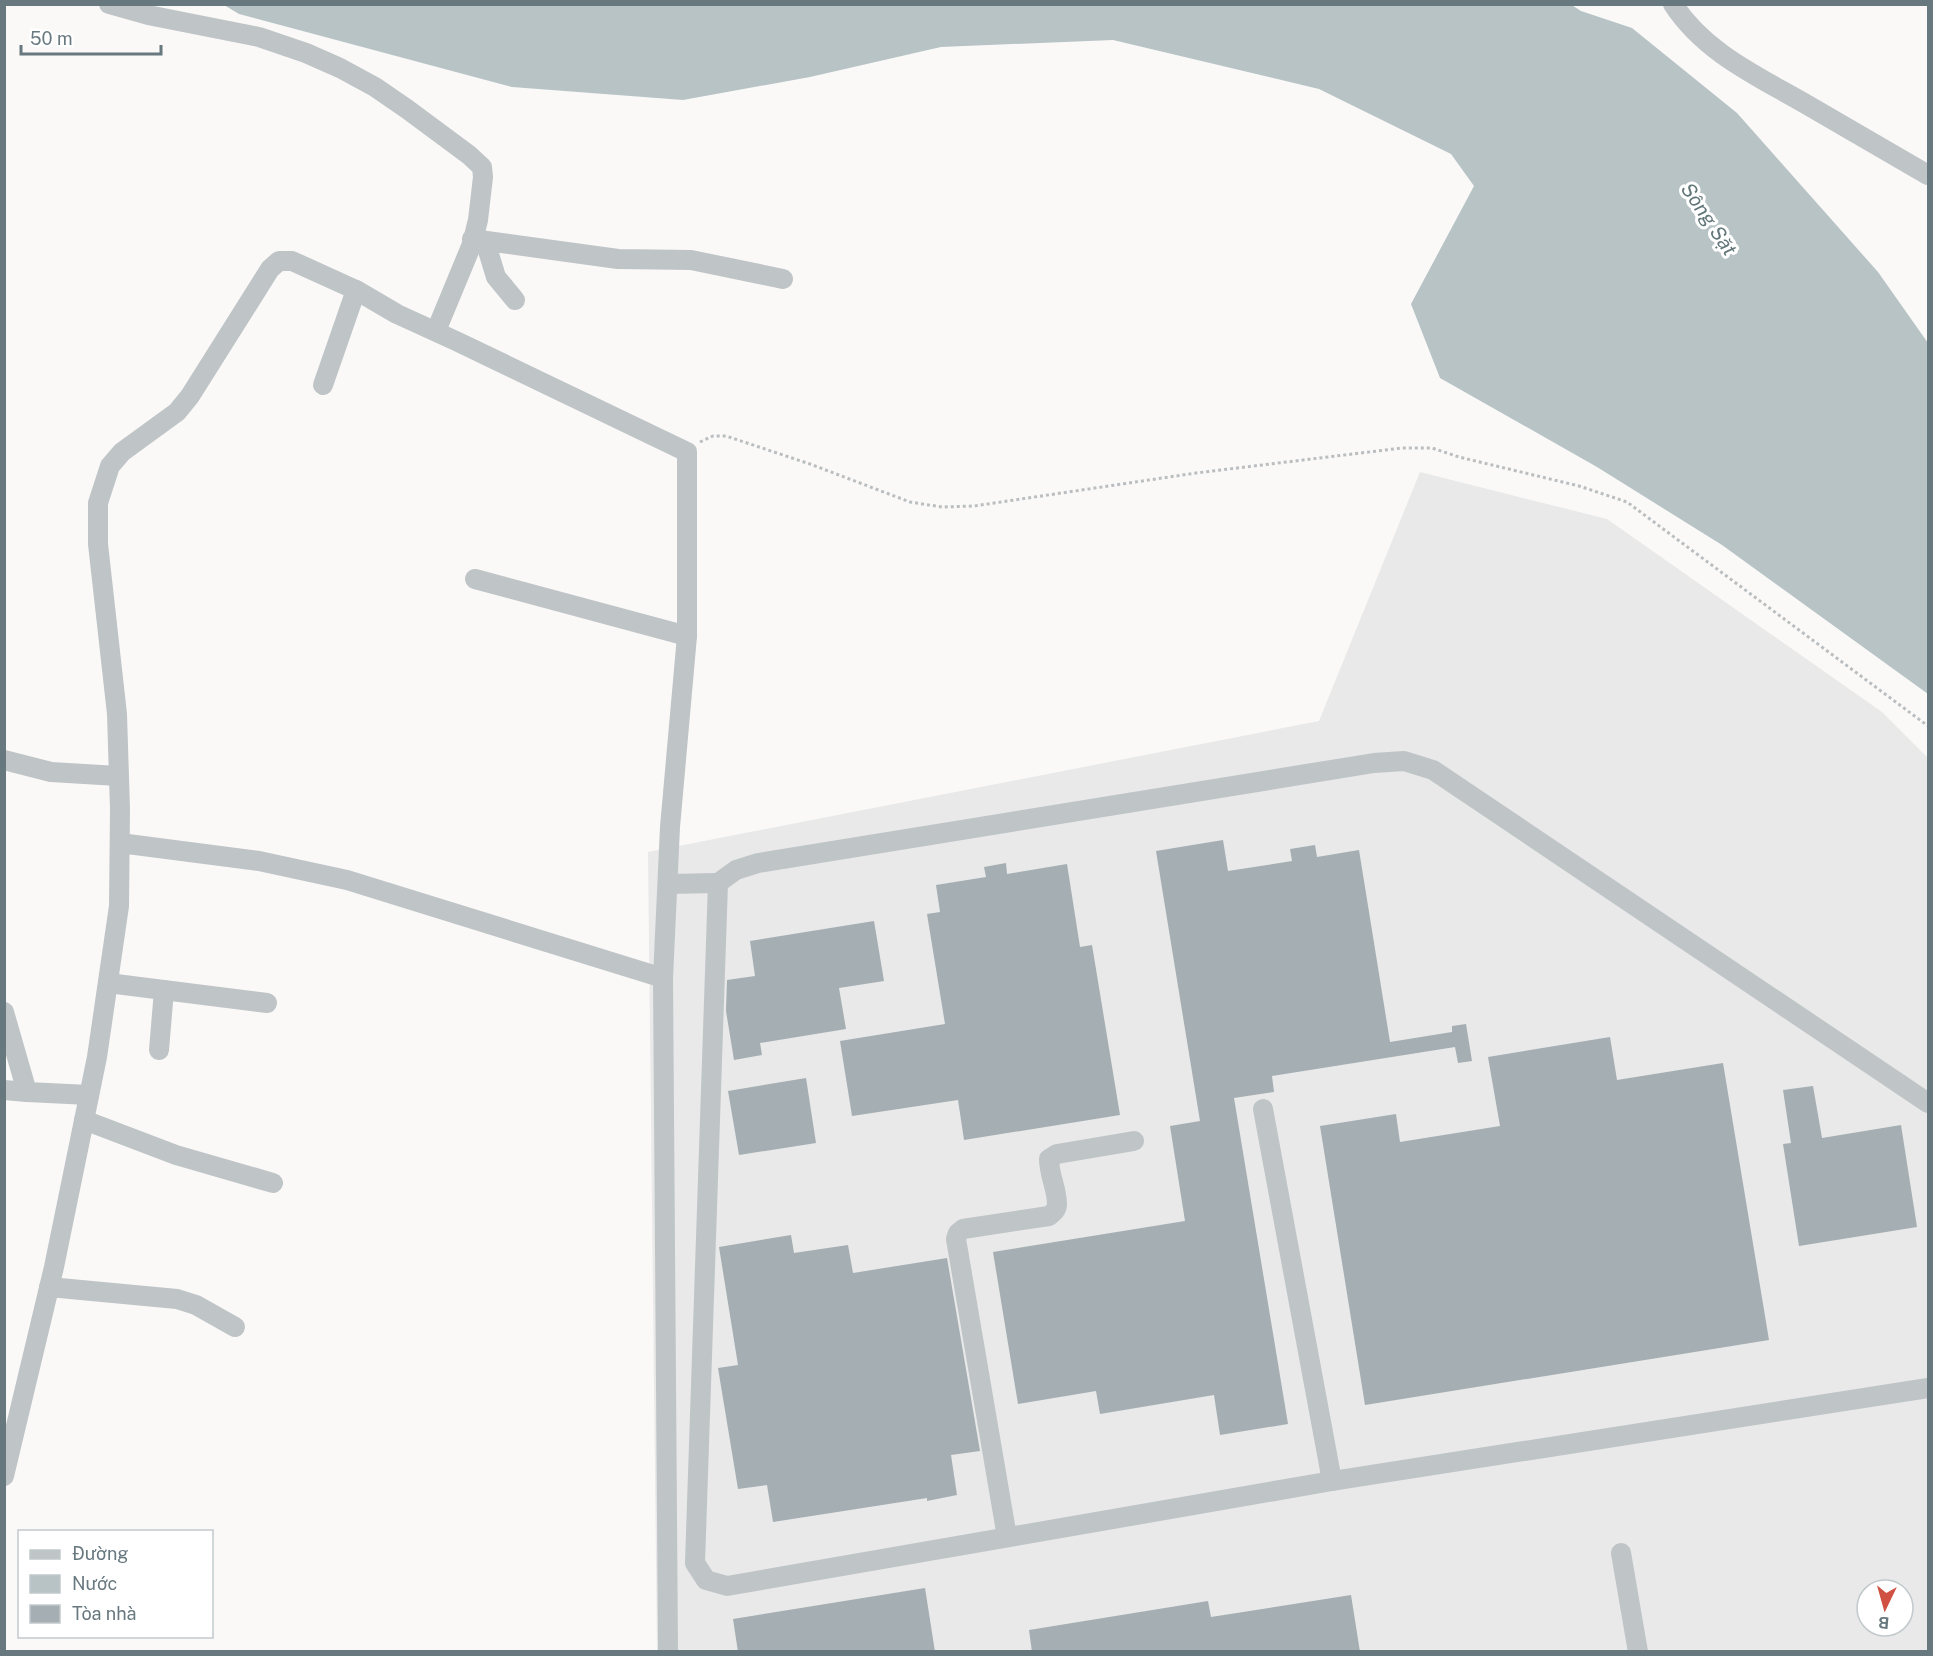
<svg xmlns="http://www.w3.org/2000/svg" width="1933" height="1656" font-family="'Public Sans',sans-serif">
	<rect width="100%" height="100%" fill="#faf9f8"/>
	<path fill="#e8e9e8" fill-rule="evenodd" d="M 1420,472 L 1607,519 L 1882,712 L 1928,758 L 1928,1651 L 657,1651 L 648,852 L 1319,721 ZM 1867,1590 L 1903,1590 L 1903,1626 L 1867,1626 Z"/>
	<path fill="#b8c3c6" d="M 1570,4 L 1581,11 L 1632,28 L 1737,113 L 1878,272 L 1928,343 L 1928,694 L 1722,545 L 1597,467 L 1440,378 L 1411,304 L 1474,186 L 1451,154 L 1319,89 L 1113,40 L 941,47 L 810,77 L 683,100 L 512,87 L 239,14 L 224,5 Z"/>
	<g fill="#a5aeb2">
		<path d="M 1223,840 L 1228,871 L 1292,861 L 1290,849 L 1315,845 L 1317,857 L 1359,850 L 1390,1042 L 1452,1032 L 1452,1026 L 1466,1024 L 1472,1061 L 1458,1063 L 1455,1047 L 1272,1076 L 1274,1092 L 1234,1098 L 1288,1424 L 1220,1435 L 1214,1395 L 1100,1414 L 1096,1391 L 1018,1404 L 993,1252 L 1185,1221 L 1170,1126 L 1200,1121 L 1156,851 Z"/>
		<path d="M 1006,863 L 1007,874 L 1067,864 L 1080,947 L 1092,945 L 1120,1115 L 964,1140 L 958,1100 L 852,1116 L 840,1041 L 945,1024 L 927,914 L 940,912 L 936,885 L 986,877 L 984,867 Z"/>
		<path d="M 874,921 L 884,981 L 839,988 L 846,1029 L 760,1043 L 762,1055 L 734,1060 L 726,1011 L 727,980 L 755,976 L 750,941 Z"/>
		<path d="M 1610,1037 L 1617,1080 L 1723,1063 L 1769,1340 L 1365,1405 L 1320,1126 L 1396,1114 L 1400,1142 L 1500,1126 L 1488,1057 Z"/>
		<path d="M 806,1078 L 816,1143 L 739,1155 L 728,1091 Z"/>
		<path d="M 1813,1086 L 1822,1138 L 1901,1125 L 1917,1227 L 1799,1246 L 1783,1144 L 1791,1143 L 1783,1090 Z"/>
		<path d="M 791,1235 L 794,1253 L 848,1245 L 853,1273 L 947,1258 L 980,1451 L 951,1455 L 957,1495 L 927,1501 L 927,1498 L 773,1522 L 767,1485 L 738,1489 L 718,1368 L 738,1365 L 719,1247 Z"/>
		<path d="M 925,1588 L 935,1652 L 738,1652 L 733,1619 Z"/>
		<path d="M 1351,1595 L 1360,1652 L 1032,1652 L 1029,1630 L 1208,1601 L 1211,1617 Z"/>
	</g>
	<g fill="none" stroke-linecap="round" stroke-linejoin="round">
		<path stroke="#babec0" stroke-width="3" stroke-dasharray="3 3" stroke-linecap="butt" d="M 700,442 L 713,436 L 726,436 L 810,464 L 910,502 L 942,507 L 974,506 L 1196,473 L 1402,448 L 1432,448 L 1459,457 L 1579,486 L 1627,502 L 1928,726"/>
		<g stroke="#bfc4c7" stroke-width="20">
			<path d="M 109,4 L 148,15 L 259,37 L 306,53 L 340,68 L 375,87 L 407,109 L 469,155 L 482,167 L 483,177 L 478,220 L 472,244 L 436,331"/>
			<path d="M 1673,4 C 1704,52 1757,76 1804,103 C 1846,127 1887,151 1928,175"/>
			<path d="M 472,239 L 618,259 L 691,260 L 783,279"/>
			<path d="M 485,241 L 496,277 L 515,300"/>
			<path d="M 323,385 L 356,290"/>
			<path d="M 475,579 L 687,636"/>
			<path d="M 4,760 L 51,772 L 118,776"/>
			<path d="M 120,843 L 259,861 L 347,880 L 663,978"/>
			<path d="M 668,884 L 718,883"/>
			<path d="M 108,983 L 267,1003"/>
			<path d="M 4,1012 L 27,1092 L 89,1095"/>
			<path d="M 159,1050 L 164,990"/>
			<path d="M 4,1090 L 27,1092"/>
			<path d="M 1928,1103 L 1433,770 L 1404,761 L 1374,763 L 758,863 L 736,870 L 718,883 L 695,1563 L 706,1580 L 727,1586 L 1332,1481 L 1928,1388"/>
			<path d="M 1263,1109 L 1332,1481"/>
			<path d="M 84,1120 L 176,1155 L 273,1183"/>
			<path d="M 49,1287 L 177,1299 L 196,1305 L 235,1327"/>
			<path d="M 4,1476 L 54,1267 L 97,1057 L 119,906 L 120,809 L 117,714 L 98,544 L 98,503 L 110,466 L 122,452 L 177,412 L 190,396 L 270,269 L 279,261 L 292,261 L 356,290 L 397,314 L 456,341 L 687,452 L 687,636 L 670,827 L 663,978 L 668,1652"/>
			<path d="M 1007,1537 L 956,1239 L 958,1233 L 963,1229 L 1049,1216 C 1053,1213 1057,1210 1057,1204 C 1057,1189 1049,1175 1049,1159 L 1057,1154 L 1134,1141"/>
			<path d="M 1621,1553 L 1638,1652"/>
		</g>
	</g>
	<g text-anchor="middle" stroke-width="6" stroke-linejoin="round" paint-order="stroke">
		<g font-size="20" font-style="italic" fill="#637679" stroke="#fff">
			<text transform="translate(1709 219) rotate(56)" y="7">Sông Sặt</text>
		</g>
	</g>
	<rect width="1933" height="1656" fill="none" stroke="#67787f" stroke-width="12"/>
	<rect x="18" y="1530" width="195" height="108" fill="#ffffff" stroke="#c2c9cc" stroke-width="1.5"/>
	<rect x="30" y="1550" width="30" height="9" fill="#bfc4c7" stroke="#c2c9cc" stroke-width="1.5"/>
	<text x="72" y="1560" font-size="18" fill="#67787f">Đường</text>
	<rect x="30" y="1575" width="30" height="18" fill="#b8c3c6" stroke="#c2c9cc" stroke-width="1.5"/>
	<text x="72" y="1590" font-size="18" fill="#67787f">Nước</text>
	<rect x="30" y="1605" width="30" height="18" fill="#a5aeb2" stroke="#c2c9cc" stroke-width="1.5"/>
	<text x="72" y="1620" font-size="18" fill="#67787f">Tòa nhà</text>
	<g transform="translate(1885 1608) rotate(185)"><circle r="28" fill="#ffffff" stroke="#c2c9cc" stroke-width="1.5"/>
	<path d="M0-4.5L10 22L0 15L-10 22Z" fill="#d05141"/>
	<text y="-9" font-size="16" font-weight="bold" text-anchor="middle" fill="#67787f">B</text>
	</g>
	<path d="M21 45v9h140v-9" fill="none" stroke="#67787f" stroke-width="3"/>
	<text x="30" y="45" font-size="18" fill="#67787f" stroke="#ffffff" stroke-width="4.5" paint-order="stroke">50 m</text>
</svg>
